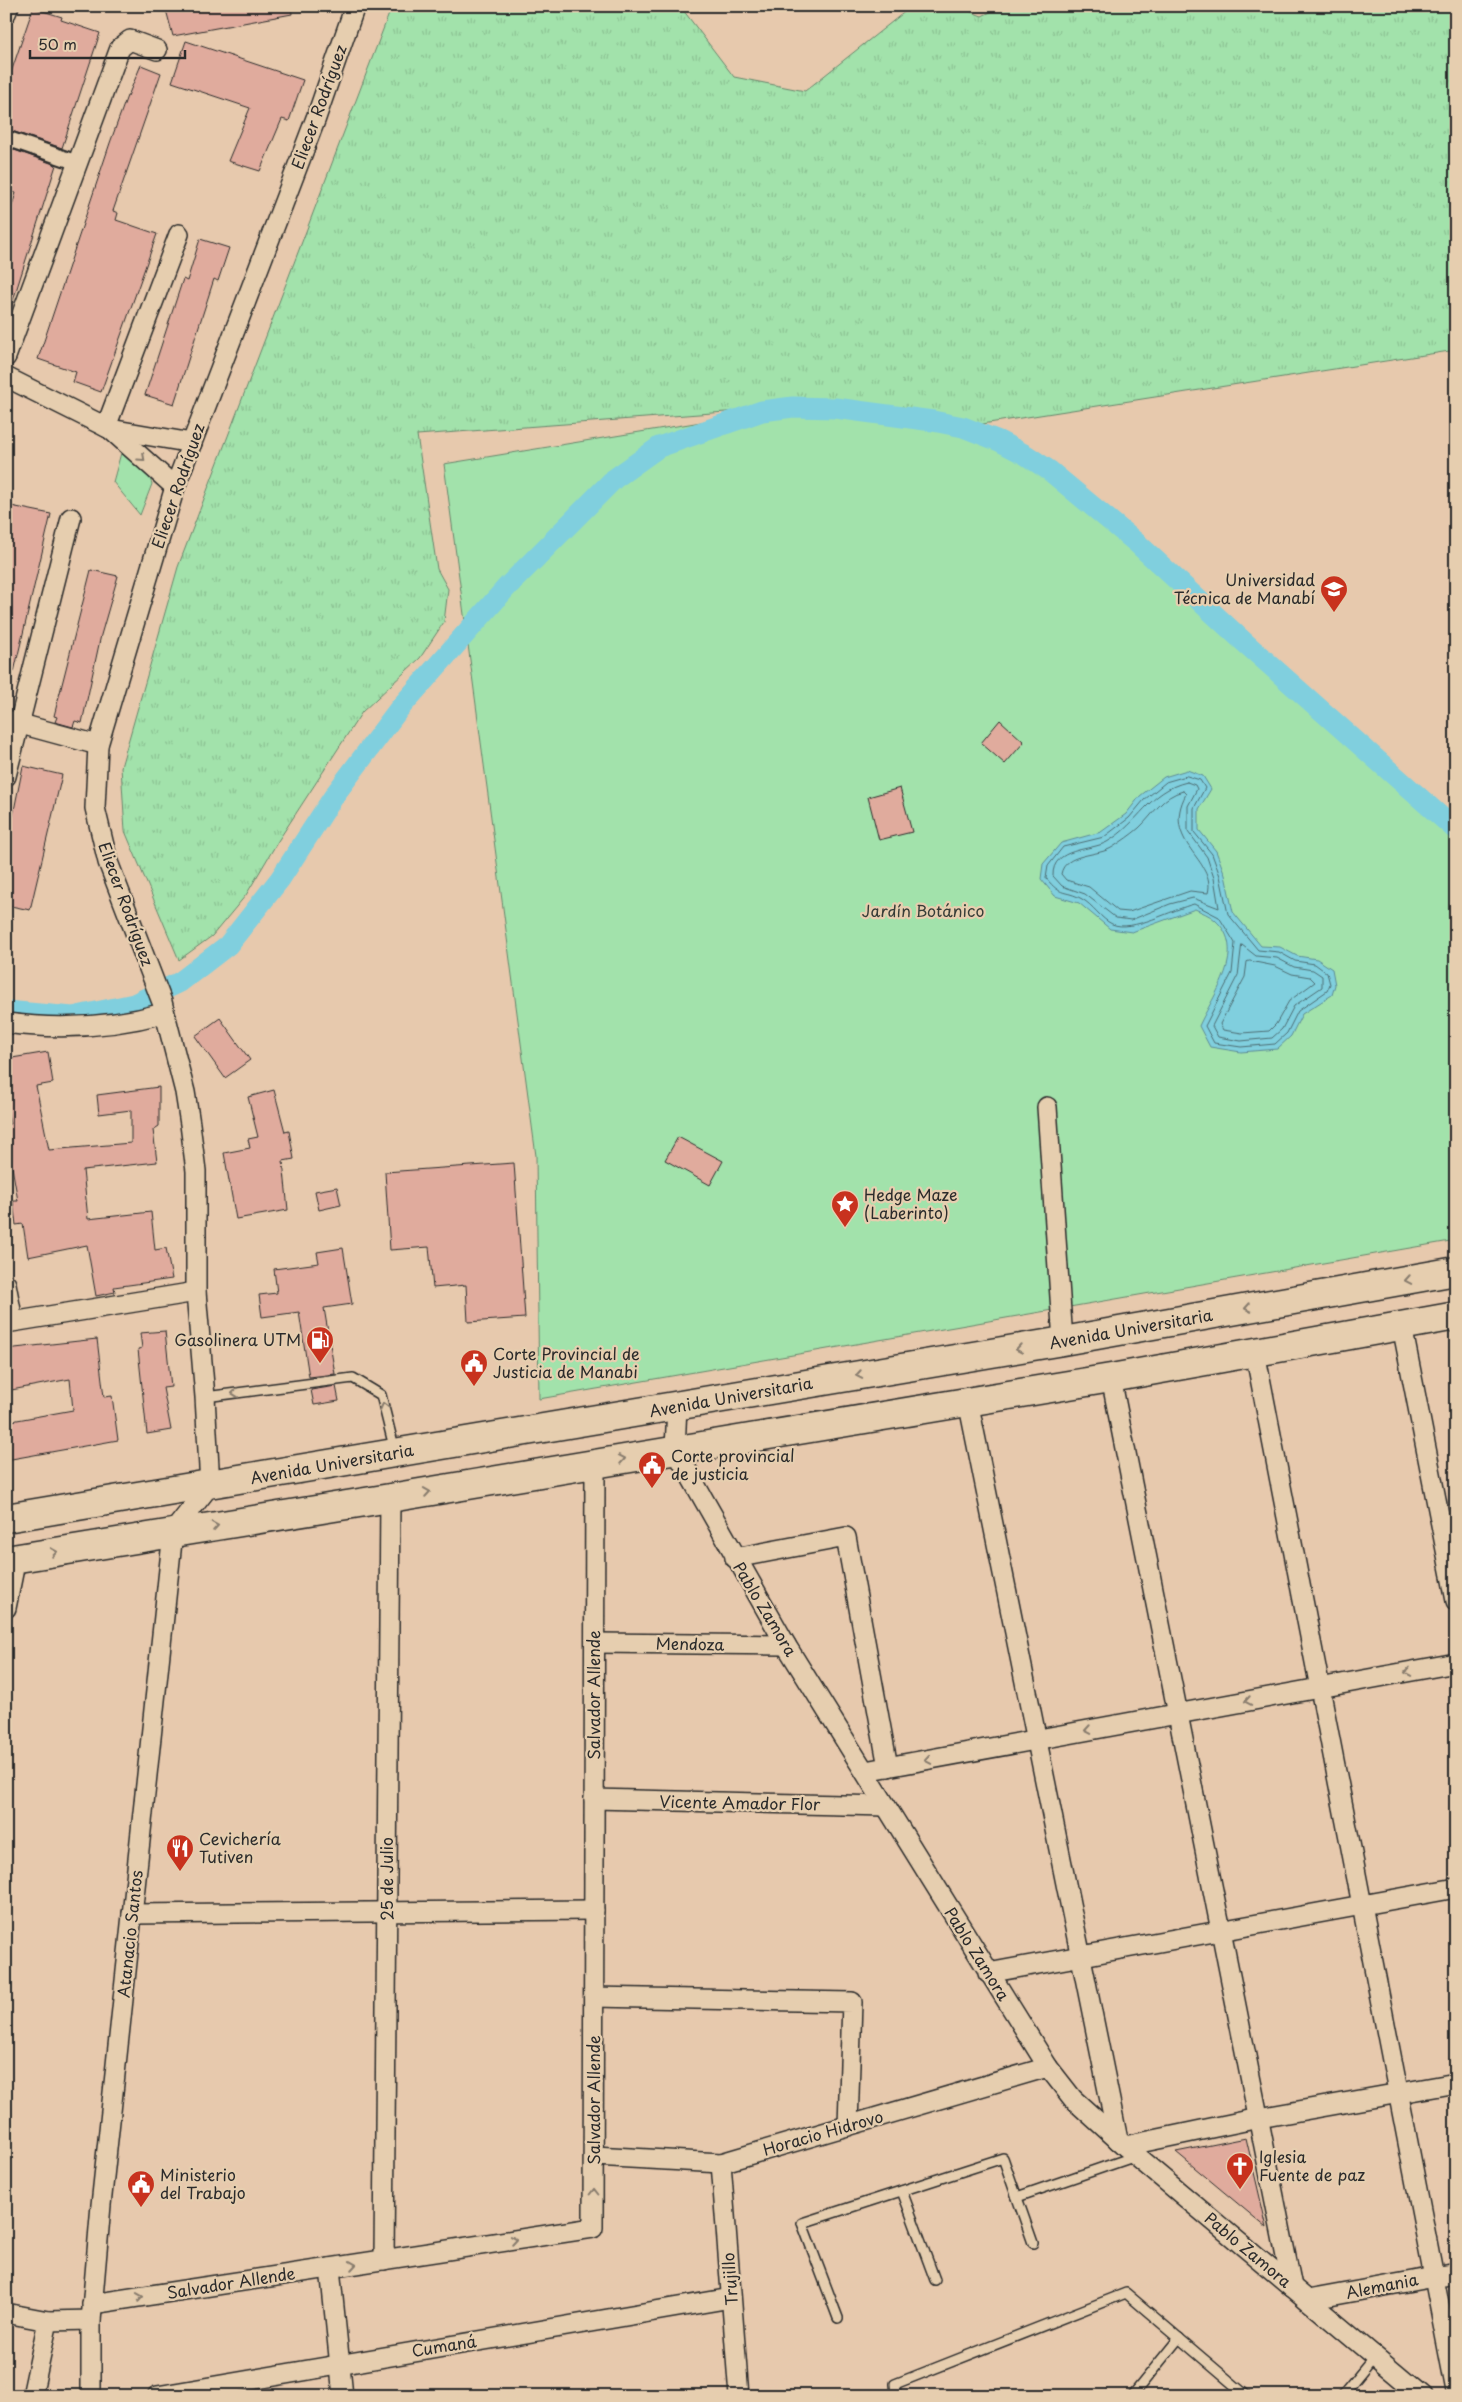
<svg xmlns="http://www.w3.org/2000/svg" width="1462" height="2402" font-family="'Playpen Sans',sans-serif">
	<defs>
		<pattern id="grass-tufts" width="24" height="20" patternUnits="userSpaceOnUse" patternTransform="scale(1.25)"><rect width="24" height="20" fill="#a2e2ab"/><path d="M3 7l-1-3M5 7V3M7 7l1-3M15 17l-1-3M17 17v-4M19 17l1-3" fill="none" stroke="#8cc293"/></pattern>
	</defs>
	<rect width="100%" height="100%" fill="#e7c9ad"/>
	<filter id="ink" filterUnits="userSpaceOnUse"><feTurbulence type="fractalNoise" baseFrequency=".02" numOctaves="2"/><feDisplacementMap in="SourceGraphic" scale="10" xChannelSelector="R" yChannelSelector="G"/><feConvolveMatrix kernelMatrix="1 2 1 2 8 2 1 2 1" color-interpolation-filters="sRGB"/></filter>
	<g filter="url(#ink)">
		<path fill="url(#grass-tufts)" stroke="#66866b" d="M 392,6 L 680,6 L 734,77 L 805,91 L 912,6 L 955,6 L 982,16 L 1003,6 L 1456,6 L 1456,350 L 963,427 C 906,415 850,408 793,407 L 417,435 L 437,569 L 448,589 L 444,622 L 420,658 L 362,712 L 278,841 L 246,895 L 212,936 L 179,960 L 125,831 L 121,767 L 178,567 Z"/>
		<g fill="#a2e2ab" stroke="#66866b">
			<path d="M 793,407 C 847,408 911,411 963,427 C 1060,456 1148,554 1221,621 C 1268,665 1317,706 1365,748 C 1396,775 1425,804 1456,830 L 1456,1240 L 539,1399 L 536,1156 L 444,464 Z"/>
			<path d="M 121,453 L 148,473 L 152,484 L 140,515 L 113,482 Z"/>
		</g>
		<path fill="#80cfde" stroke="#5e8d96" d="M 1187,770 L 1203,776 L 1211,789 L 1199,809 L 1199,830 L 1216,851 L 1225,875 L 1233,912 L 1261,946 L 1280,947 L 1297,956 L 1317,959 L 1332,969 L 1335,985 L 1332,995 L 1302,1014 L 1291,1036 L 1277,1049 L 1241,1052 L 1210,1047 L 1199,1026 C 1213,995 1249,950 1215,920 C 1210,915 1201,912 1195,909 L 1132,932 L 1110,929 L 1079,903 L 1055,896 L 1041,879 L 1043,864 L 1061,843 L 1101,832 L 1126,814 L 1140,796 L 1164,777 Z"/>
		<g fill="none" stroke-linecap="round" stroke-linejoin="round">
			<g stroke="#4d6d73" stroke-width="1">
				<path d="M 1187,776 L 1200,780 L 1205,788 L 1194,808 L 1194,832 L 1212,854 L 1220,876 L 1228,914 L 1258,950 L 1279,952 L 1295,961 L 1315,964 L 1327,973 L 1330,984 L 1327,991 L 1298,1011 L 1287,1033 L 1275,1044 L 1241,1047 L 1214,1043 L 1205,1026 L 1232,973 L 1235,943 L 1219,917 L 1194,904 C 1173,909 1132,933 1112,924 C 1101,919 1093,905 1082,899 C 1064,889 1062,898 1046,878 L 1048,866 L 1063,847 L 1104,837 L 1129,818 L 1144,800 L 1166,782 Z"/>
				<path d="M 1187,782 L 1195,785 L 1197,789 L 1188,806 L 1188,831 L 1207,857 L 1214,878 L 1219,908 L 1193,898 L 1170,904 L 1131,920 L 1116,918 L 1085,894 L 1062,886 L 1053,876 C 1052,847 1091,851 1107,842 C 1140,823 1148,791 1187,782 Z"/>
				<path d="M 1183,791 L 1186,794 C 1160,843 1217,859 1208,893 L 1190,891 L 1129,912 L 1118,911 L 1089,887 L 1066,880 L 1061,874 C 1065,852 1098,857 1113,847 C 1122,841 1131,835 1139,828 C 1154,814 1162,796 1183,791 Z"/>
				<path d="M 1242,945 L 1256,956 L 1277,958 L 1294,967 L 1313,970 L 1322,976 L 1322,987 L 1294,1006 L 1282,1029 L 1272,1038 L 1241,1041 L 1218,1037 L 1212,1026 L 1238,975 Z"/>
				<path d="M 1250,961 L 1275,966 L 1292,974 L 1310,977 L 1315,982 L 1289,1001 L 1276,1024 L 1269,1031 L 1242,1033 L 1223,1030 L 1220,1024 L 1245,977 L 1247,962 Z"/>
			</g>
			<path stroke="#80cfde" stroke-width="21" d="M 6,1011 L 73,1017 L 134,1004 L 180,982 L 228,945 L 280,879 L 336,793 L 399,709 L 506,588 L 614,479 L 659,447 L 762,411 L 793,407 L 835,408 L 933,421 L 963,427 L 999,441 L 1026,455 L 1050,471 L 1138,544 L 1243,641 L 1456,830"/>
		</g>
		<g fill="#e0ab9d" stroke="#2b2b2b">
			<path d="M 165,6 L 291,6 L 292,14 L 173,36 Z"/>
			<path d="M 33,8 L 62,17 L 61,20 L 100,33 L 62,148 L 6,129 L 6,87 Z"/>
			<path d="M 186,41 L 303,80 L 289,121 L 282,119 L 260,171 L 228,161 L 250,108 L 172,82 Z"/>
			<path d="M 141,65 L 161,73 L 113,211 L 118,213 L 116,220 L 157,234 L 101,392 L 73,382 L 76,372 L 38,359 L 110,143 L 127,96 L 128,96 Z"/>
			<path d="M 6,147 L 56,165 L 10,310 L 6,309 L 6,224 L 16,193 L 6,190 Z"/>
			<path d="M 200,239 L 229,248 L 218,281 L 214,279 L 174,404 L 145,395 L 183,279 L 187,281 Z"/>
			<path d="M 6,505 L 51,514 L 14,672 L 6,672 Z"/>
			<path d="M 91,570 L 118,576 L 101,635 L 82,723 L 75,721 L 73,727 L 55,722 L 57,717 L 54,716 Z"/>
			<path d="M 1000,720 L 1024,742 L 1005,764 L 981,743 Z"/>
			<path d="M 23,766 L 62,775 L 30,910 L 6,905 L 6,850 Z"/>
			<path d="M 900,788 L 912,832 L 879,840 L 868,797 Z"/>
			<path d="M 220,1018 L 250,1060 L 225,1078 L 195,1036 Z"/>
			<path d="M 48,1052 L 53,1083 L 36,1086 L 49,1150 L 131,1143 L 131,1110 L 99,1114 L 97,1095 L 159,1087 L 159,1126 L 153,1130 L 157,1162 L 83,1170 L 88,1219 L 151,1212 L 155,1250 L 166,1248 L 172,1279 L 114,1287 L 115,1292 L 96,1296 L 87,1245 L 28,1257 L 23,1224 L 16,1225 L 13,1201 L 18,1201 L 6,1133 L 6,1124 L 10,1124 L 6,1101 L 6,1059 Z"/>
			<path d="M 274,1090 L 285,1132 L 289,1131 L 294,1159 L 283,1161 L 288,1210 L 236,1219 L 224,1153 L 250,1148 L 248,1139 L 258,1137 L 248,1097 Z"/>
			<path d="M 678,1137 L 723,1161 L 710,1185 L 665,1160 Z"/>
			<path d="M 514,1163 L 525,1318 L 468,1322 L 466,1285 L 433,1288 L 429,1247 L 390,1250 L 385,1172 Z"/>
			<path d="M 337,1187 L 341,1205 L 319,1210 L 315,1191 Z"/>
			<path d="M 343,1248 L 352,1304 L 324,1308 L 335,1374 L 309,1377 L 299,1312 L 262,1317 L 259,1295 L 277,1293 L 274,1269 L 319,1263 L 317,1252 Z"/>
			<path d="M 165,1331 L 171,1387 L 163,1388 L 171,1430 L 147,1434 L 138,1349 L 142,1348 L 140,1333 Z"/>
			<path d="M 97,1339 L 104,1397 L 112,1396 L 118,1440 L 6,1460 L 6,1422 L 73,1410 L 70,1379 L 6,1391 L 6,1349 Z"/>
			<path d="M 336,1386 L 339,1401 L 314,1405 L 311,1390 Z"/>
			<path d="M 1246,2138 L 1267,2228 L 1176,2152 Z"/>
		</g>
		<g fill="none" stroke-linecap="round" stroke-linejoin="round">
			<g stroke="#2b2b2b" stroke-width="12">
				<g id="service">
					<path d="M 205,1397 L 353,1378 L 381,1395 L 395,1451"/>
					<path d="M 902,2191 L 935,2280"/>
					<path d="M 1017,2197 L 1136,2156"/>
					<path d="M 838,2318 L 802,2223 L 1003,2158 L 1033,2243"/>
					<path d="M 896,2396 L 895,2384 L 1126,2293 L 1247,2396"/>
					<path d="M 1132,2396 L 1179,2338"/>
					<path d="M 1342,2396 L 1375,2356"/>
				</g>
			</g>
			<g stroke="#2b2b2b" stroke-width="18">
				<path id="pedestrian" d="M 6,138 L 78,163"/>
			</g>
			<g stroke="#2b2b2b" stroke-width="22">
				<g id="minor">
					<path d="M 6,13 L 9,6"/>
					<path d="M 6,357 L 120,48 L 130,40 L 157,50"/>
					<path d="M 6,377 L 110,429 L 175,487"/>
					<path d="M 106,427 L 179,234"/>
					<path d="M 110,429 L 192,443"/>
					<path d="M 6,720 L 98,745"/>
					<path d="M 6,776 L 71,518"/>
					<path d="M 6,1023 C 59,1030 113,1027 164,1013"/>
					<path d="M 1047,1107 L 1063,1341"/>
					<path d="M 6,1284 L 13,1321"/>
					<path d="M 6,1323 L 196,1292"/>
					<path d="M 1402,1326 L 1456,1601"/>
					<path d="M 1255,1352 L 1456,2391"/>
					<path d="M 1111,1378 L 1292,2287"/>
					<path d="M 968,1401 L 1118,2140"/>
					<path d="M 677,1406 L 675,1449 L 786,1645 L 1048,2067 L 1073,2099 L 1136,2156 L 1422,2396"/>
					<path d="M 735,1558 L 846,1537 L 888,1767"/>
					<path d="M 6,1608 L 16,1558"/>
					<path d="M 595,1643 L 786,1645"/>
					<path d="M 865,1771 L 1456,1663"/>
					<path d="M 594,1799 L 886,1806"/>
					<path d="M 132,1914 L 594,1910"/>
					<path d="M 988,1973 L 1456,1888"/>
					<path d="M 594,1997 L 852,2002 L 848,2126"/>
					<path d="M 1125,2146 L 1259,2118 L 1456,2083"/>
					<path d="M 594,2156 L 721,2163 L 1048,2067"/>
					<path d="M 721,2163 L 739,2396"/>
					<path d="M 384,2260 L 390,1498"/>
					<path d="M 330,2268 L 343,2396"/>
					<path d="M 1308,2300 L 1456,2273"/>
					<path d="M 92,2304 L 593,2228 L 595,1464"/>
					<path d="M 6,2313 L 48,2321 L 91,2320"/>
					<path d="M 32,2396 L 48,2321"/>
					<path d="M 91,2396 L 91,2320 L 101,2205 L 173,1532 L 210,1485 L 205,1397 L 196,1292 L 196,1171 L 190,1124 L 185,1092 L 162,1002 L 108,862 L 95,808 L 98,745 L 175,487 L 316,118 L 355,6"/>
					<path d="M 157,2396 L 731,2298"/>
				</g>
			</g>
			<g stroke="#2b2b2b" stroke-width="31">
				<g id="primary">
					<path d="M 6,1518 L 1063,1341 L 1456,1271"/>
					<path d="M 6,1560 L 390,1498 L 1111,1378 L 1456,1316"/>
				</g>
			</g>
			<use href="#service" stroke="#e6ceaf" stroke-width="9"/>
			<use href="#pedestrian" stroke="#e6ceaf" stroke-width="14"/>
			<use href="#minor" stroke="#e6ceaf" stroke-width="19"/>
			<use href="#primary" stroke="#e6ceaf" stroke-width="28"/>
		</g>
		<defs><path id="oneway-chevron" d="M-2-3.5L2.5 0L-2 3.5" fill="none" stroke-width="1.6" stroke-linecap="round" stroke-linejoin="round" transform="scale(1.25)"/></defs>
		<g stroke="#887c6d">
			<use href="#oneway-chevron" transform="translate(142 458) rotate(42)"/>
			<use href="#oneway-chevron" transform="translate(1408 1280) rotate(170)"/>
			<use href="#oneway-chevron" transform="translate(1248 1308) rotate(170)"/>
			<use href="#oneway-chevron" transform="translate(1019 1349) rotate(170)"/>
			<use href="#oneway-chevron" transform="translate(859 1375) rotate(170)"/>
			<use href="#oneway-chevron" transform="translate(235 1393) rotate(173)"/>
			<use href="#oneway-chevron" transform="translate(384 1406) rotate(-104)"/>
			<use href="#oneway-chevron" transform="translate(622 1459) rotate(-10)"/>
			<use href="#oneway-chevron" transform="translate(427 1492) rotate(-9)"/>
			<use href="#oneway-chevron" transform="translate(215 1526) rotate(-9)"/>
			<use href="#oneway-chevron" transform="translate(54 1552) rotate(-9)"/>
			<use href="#oneway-chevron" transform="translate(1408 1672) rotate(170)"/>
			<use href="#oneway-chevron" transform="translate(1248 1701) rotate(170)"/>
			<use href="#oneway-chevron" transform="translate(1088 1730) rotate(170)"/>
			<use href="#oneway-chevron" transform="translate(928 1760) rotate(170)"/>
			<use href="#oneway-chevron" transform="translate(594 2192) rotate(-90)"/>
			<use href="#oneway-chevron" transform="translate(514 2240) rotate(-9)"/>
			<use href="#oneway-chevron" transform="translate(353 2265) rotate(-9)"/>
			<use href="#oneway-chevron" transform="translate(140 2297) rotate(-9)"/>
		</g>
	</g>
	<defs>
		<g id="university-pin" transform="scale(1.4375)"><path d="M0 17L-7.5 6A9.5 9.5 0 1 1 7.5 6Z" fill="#c8321e" stroke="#e6ceaf"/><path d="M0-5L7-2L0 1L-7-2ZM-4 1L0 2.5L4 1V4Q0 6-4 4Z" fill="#fff"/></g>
		<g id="sight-pin" transform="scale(1.4375)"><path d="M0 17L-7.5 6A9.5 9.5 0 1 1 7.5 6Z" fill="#c8321e" stroke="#e6ceaf"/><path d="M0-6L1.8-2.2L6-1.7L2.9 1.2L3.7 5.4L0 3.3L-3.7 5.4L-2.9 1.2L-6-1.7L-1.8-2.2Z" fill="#fff"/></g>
		<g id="fuel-pin" transform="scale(1.4375)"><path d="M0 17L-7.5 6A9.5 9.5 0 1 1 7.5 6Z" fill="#c8321e" stroke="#e6ceaf"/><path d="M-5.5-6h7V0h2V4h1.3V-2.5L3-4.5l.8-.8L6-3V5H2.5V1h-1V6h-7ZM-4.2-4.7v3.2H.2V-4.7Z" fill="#fff"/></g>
		<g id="civic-pin" transform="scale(1.4375)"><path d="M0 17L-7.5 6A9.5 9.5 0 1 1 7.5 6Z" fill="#c8321e" stroke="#e6ceaf"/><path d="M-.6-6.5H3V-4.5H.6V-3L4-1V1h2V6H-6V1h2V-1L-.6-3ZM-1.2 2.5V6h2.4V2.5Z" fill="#fff"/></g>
		<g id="restaurant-pin" transform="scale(1.4375)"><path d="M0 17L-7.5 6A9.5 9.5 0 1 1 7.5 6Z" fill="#c8321e" stroke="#e6ceaf"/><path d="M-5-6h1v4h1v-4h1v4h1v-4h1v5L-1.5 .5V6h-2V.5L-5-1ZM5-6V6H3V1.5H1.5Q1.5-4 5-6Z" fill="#fff"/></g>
		<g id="church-pin" transform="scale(1.4375)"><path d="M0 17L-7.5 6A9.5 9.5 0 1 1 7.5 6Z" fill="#c8321e" stroke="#e6ceaf"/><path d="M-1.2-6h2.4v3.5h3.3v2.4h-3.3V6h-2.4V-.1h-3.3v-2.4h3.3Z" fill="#fff"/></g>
	</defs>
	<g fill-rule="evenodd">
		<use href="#university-pin" x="1334" y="589"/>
		<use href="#sight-pin" x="845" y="1204"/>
		<use href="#fuel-pin" x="320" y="1340"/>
		<use href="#civic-pin" x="474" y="1363"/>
		<use href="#civic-pin" x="652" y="1465"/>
		<use href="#restaurant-pin" x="180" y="1848"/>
		<use href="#church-pin" x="1240" y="2166"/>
		<use href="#civic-pin" x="141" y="2184"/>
	</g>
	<g text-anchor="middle" stroke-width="4.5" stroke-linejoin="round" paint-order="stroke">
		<g font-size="16" fill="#2b2b2b" stroke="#e6ceaf">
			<text transform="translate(319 107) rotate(-70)" y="6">Eliecer Rodríguez</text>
			<text transform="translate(178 486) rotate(-71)" y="6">Eliecer Rodríguez</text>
			<text transform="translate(126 904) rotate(70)" y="6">Eliecer Rodríguez</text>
			<text transform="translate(1131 1329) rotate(-10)" y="6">Avenida Universitaria</text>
			<text transform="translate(731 1397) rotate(-10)" y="6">Avenida Universitaria</text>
			<text transform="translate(332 1464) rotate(-10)" y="6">Avenida Universitaria</text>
			<text transform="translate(765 1609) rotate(59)" y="6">Pablo Zamora</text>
			<text transform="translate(690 1644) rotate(1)" y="6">Mendoza</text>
			<text transform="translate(594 1695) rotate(-90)" y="6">Salvador Allende</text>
			<text transform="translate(740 1803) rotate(1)" y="6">Vicente Amador Flor</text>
			<text transform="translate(387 1879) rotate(-90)" y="6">25 de Julio</text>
			<text transform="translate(130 1934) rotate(-84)" y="6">Atanacio Santos</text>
			<text transform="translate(977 1954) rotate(58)" y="6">Pablo Zamora</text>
			<text transform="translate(594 2100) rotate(-90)" y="6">Salvador Allende</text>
			<text transform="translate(823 2133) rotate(-16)" y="6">Horacio Hidrovo</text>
			<text transform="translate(1248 2250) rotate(40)" y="6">Pablo Zamora</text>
			<text transform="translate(730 2279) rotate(-94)" y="6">Trujillo</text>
			<text transform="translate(231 2283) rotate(-9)" y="6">Salvador Allende</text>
			<text transform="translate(1382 2286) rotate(-11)" y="6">Alemania</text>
			<text transform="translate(444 2346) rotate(-9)" y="6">Cumaná</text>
		</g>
		<g font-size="16" fill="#2b2b2b" stroke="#e6ceaf" text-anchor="start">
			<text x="1315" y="586" text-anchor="end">Universidad<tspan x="1315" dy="18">Técnica de Manabí</tspan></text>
			<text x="864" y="1201">Hedge Maze<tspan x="864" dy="18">(Laberinto)</tspan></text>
			<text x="301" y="1346" text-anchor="end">Gasolinera UTM</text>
			<text x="493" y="1360">Corte Provincial de<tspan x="493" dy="18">Justicia de Manabi</tspan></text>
			<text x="671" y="1462">Corte provincial<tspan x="671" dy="18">de justicia</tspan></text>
			<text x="199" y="1845">Cevichería<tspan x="199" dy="18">Tutiven</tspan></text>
			<text x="1259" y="2163">Iglesia<tspan x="1259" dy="18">Fuente de paz</tspan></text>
			<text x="160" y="2181">Ministerio<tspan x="160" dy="18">del Trabajo</tspan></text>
		</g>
		<g font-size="16" fill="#373d38" stroke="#e6ceaf">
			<text x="923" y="917">Jardín Botánico</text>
		</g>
	</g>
	<rect width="1462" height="2402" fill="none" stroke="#e6ceaf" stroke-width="25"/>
	<rect x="12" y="12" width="1437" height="2377" fill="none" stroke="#2b2b2b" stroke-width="2" filter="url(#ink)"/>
	<path d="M30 50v8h155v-8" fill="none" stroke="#2b2b2b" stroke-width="2.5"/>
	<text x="38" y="50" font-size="15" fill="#2b2b2b" stroke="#e6ceaf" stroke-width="4" paint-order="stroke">50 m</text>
</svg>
